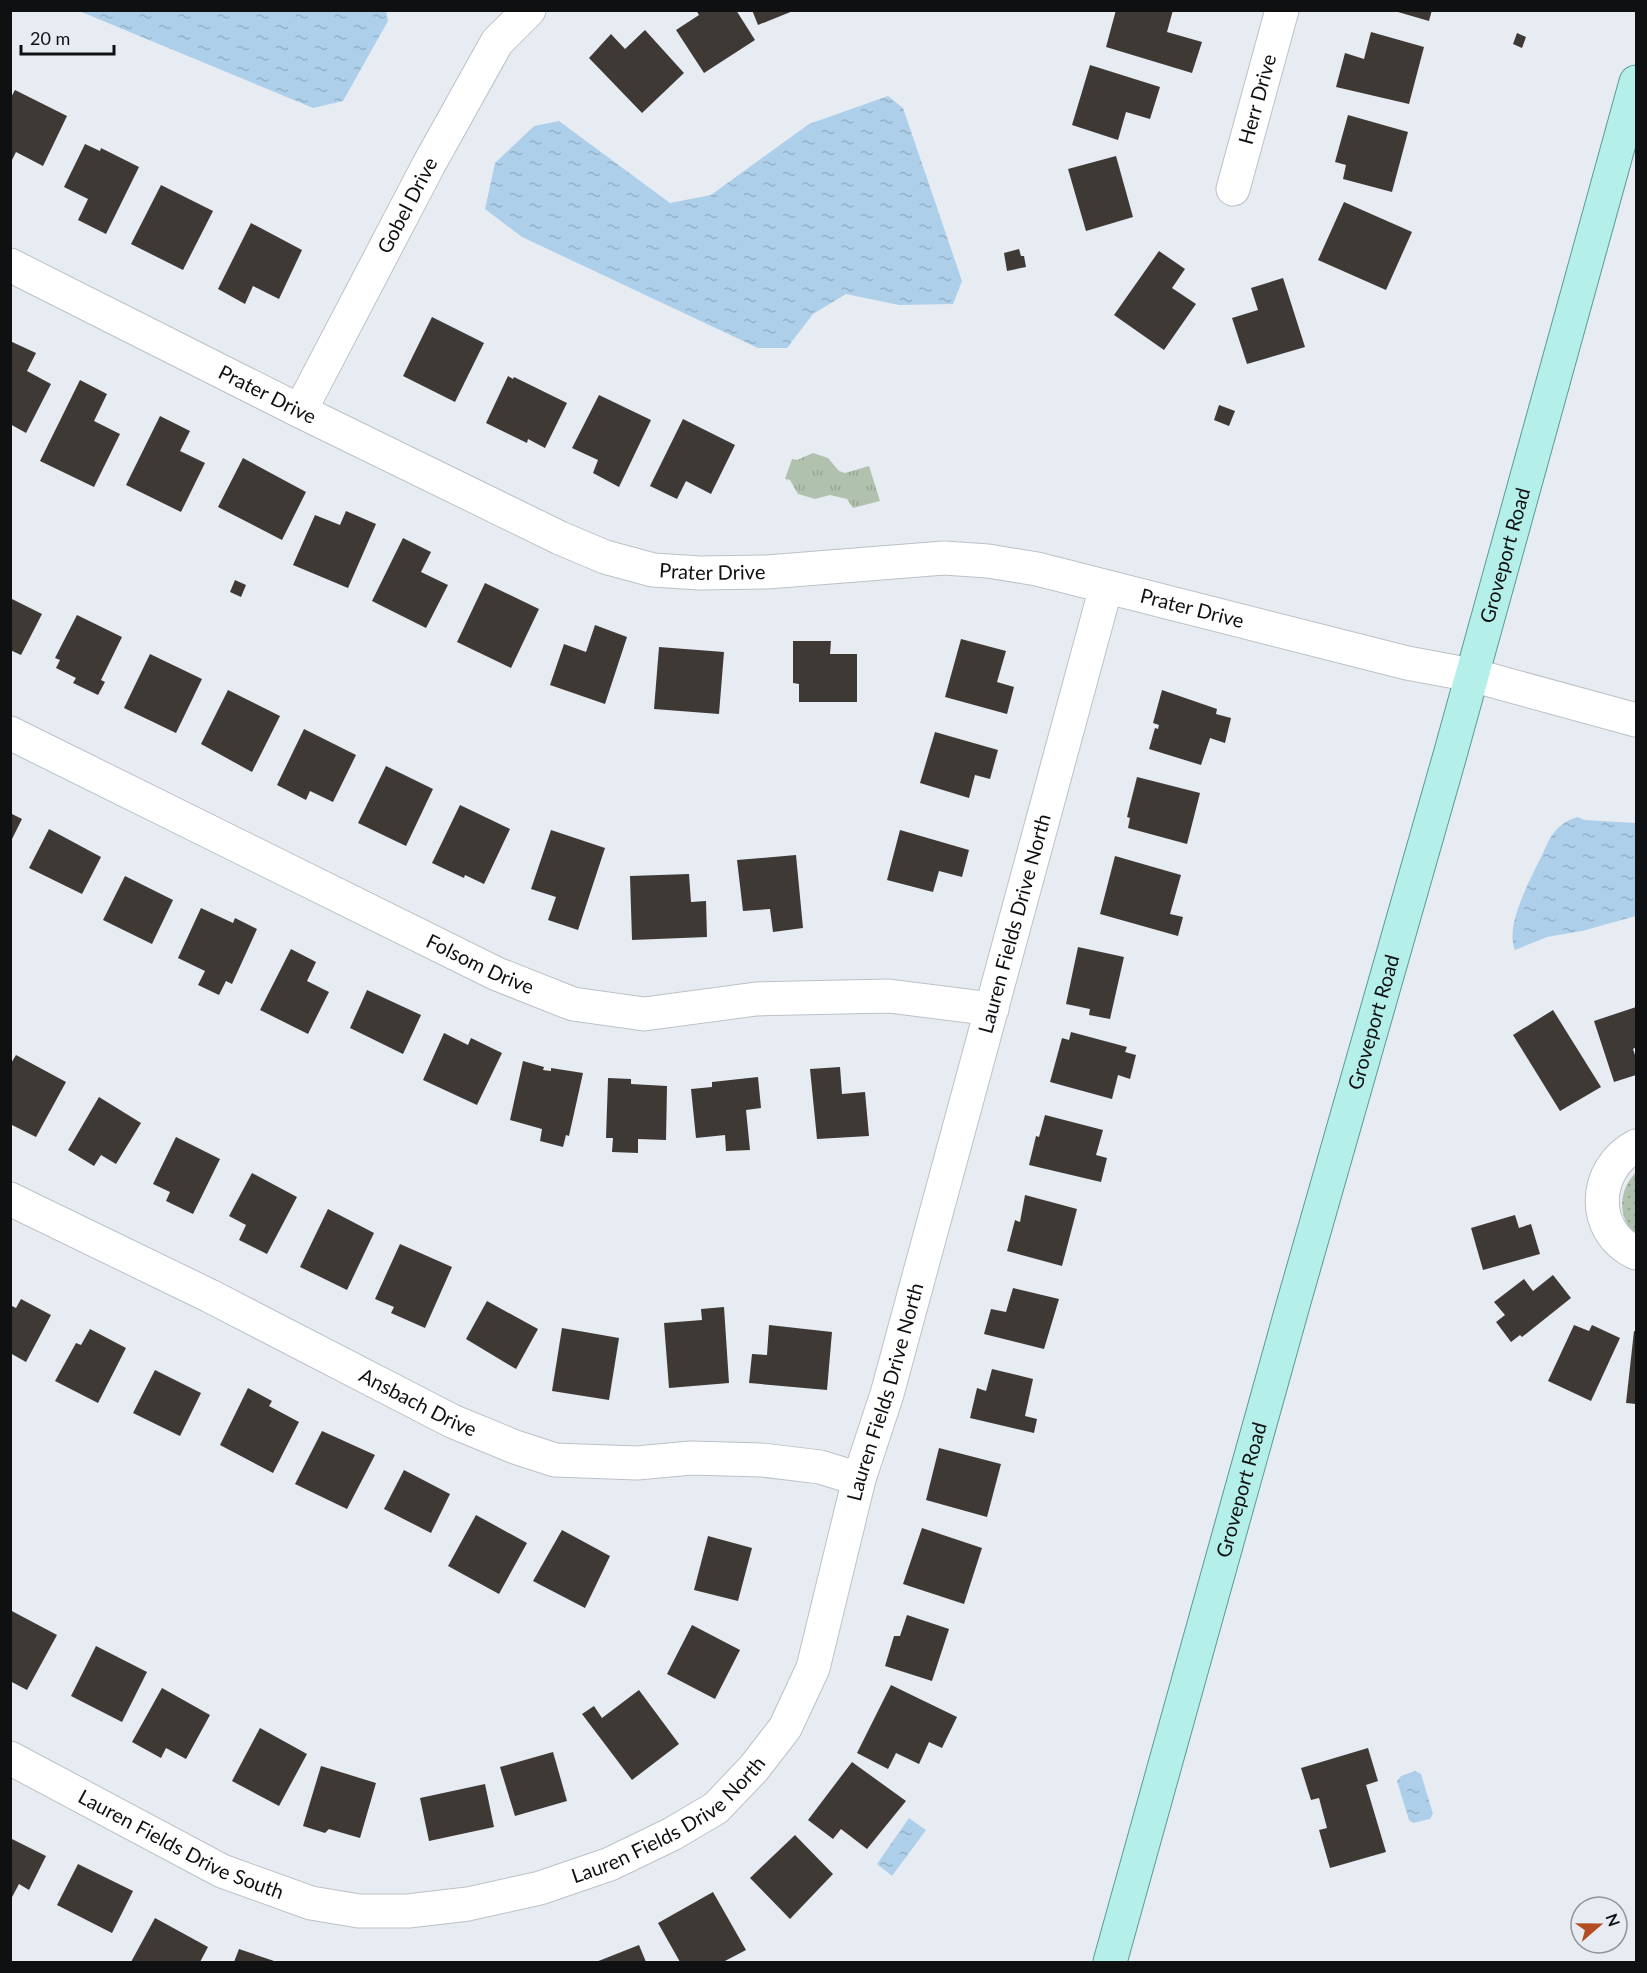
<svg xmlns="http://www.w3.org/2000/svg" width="1647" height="1973" font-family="Lato,sans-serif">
	<defs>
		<pattern id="grass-dots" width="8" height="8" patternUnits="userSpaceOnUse" patternTransform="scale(1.5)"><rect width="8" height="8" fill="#b0c2ad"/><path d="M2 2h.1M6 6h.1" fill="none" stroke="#96a694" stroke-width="1.8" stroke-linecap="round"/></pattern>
		<pattern id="park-tufts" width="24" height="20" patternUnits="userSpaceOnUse" patternTransform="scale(1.5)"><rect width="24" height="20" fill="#b0c2ad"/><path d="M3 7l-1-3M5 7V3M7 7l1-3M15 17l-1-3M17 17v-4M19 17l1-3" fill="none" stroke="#96a694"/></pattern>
		<pattern id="water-ripples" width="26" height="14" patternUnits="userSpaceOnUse" patternTransform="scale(1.5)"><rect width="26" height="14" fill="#adcfea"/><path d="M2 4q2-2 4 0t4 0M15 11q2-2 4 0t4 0" fill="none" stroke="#94b1c8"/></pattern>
	</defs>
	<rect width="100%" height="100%" fill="#e7ecf3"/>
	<path fill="url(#grass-dots)" d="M 1636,1172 L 1636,1236 C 1617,1217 1618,1191 1636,1172 Z"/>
	<path fill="url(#park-tufts)" d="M 813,453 L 828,458 L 839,471 L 845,473 L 869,466 L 880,501 L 853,508 L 847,499 L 830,495 L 815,499 L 798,494 L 790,480 L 785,479 L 792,459 L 797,460 Z"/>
	<g fill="url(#water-ripples)">
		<path d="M 386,11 L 388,21 L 343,101 L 313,108 L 79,11 Z"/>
		<path d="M 888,96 L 903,108 L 962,281 L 953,304 L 899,305 L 846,294 L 813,314 L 787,348 L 758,348 L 522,237 L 485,209 L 495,163 L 534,126 L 559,121 L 670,203 L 711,195 L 809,124 Z"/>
		<path d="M 1578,817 L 1584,820 L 1636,823 L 1636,916 L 1582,931 L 1547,937 L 1515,950 C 1503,922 1537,869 1548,842 C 1555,829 1563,821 1578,817 Z"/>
		<path d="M 1415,1771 L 1421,1774 L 1433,1814 L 1430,1819 L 1413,1823 L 1409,1820 L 1397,1781 L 1401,1776 Z"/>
		<path d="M 909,1818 L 926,1830 L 892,1876 L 877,1864 Z"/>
	</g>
	<g fill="#3e3935">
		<path d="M 696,10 L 736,10 L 755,40 L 704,73 L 676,30 L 699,15 Z"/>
		<path d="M 752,10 L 793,10 L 793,11 L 758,25 Z"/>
		<path d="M 1116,10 L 1173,10 L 1167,32 L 1202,42 L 1192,73 L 1106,47 Z"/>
		<path d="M 1391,10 L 1432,10 L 1429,21 Z"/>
		<path d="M 645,30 L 684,73 L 642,113 L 589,58 L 611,34 L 625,49 Z"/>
		<path d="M 1371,32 L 1424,47 L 1409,104 L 1336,87 L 1345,53 L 1364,59 Z"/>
		<path d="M 1517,33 L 1526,37 L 1522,48 L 1513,44 Z"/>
		<path d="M 1090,65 L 1160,87 L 1150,119 L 1126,112 L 1118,140 L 1072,125 Z"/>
		<path d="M 15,90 L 67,116 L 43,166 L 16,152 L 10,164 L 10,99 Z"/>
		<path d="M 1348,115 L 1408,132 L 1392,192 L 1343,179 L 1346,165 L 1335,162 Z"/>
		<path d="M 85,144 L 100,151 L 101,148 L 139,167 L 106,234 L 78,220 L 88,199 L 64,187 Z"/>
		<path d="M 1116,156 L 1133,217 L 1086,231 L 1068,169 Z"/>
		<path d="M 161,185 L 213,211 L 183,270 L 131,244 Z"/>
		<path d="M 1344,202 L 1412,232 L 1386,290 L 1318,260 Z"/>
		<path d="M 251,223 L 302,250 L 279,299 L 253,286 L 245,304 L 218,289 Z"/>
		<path d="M 1019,249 L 1021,256 L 1024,256 L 1026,267 L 1007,271 L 1004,253 Z"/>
		<path d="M 1159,251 L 1185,269 L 1172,288 L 1196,304 L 1164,350 L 1114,315 Z"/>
		<path d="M 1283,278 L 1305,347 L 1247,364 L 1232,318 L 1258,310 L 1251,288 Z"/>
		<path d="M 432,317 L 484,343 L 455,402 L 403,376 Z"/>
		<path d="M 10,341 L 36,353 L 27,371 L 51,384 L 26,433 L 10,424 Z"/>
		<path d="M 508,376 L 513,379 L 514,377 L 567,403 L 545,448 L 528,439 L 527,443 L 486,423 Z"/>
		<path d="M 80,380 L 107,394 L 94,421 L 120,434 L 94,487 L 40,461 Z"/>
		<path d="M 599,395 L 651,420 L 619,487 L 593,473 L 598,460 L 572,448 Z"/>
		<path d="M 1219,405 L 1235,411 L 1229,426 L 1214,420 Z"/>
		<path d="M 160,416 L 190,431 L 180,451 L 205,463 L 181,512 L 126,485 Z"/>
		<path d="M 683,419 L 735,445 L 711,494 L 686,481 L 677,499 L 650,486 Z"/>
		<path d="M 243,458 L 306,492 L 282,540 L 218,507 Z"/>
		<path d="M 346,511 L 376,524 L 348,588 L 293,565 L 315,515 L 340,525 Z"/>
		<path d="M 403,538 L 431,552 L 421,572 L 448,585 L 426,628 L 372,601 Z"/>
		<path d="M 235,580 L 246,585 L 241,597 L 230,592 Z"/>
		<path d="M 485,583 L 539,609 L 511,668 L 457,642 Z"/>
		<path d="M 10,598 L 42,614 L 21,655 L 10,650 Z"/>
		<path d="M 77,615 L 122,637 L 101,680 L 105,682 L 98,695 L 73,683 L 76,678 L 56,668 L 60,660 L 55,658 Z"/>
		<path d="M 595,625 L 627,637 L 605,704 L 550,685 L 564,644 L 586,652 Z"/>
		<path d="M 961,639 L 1006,651 L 997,682 L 1014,687 L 1007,714 L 945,697 Z"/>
		<path d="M 793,641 L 831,641 L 830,654 L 857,654 L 857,702 L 799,702 L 799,684 L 793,683 Z"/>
		<path d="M 659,647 L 724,652 L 719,714 L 654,709 Z"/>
		<path d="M 150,654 L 202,679 L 176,733 L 124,708 Z"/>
		<path d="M 228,690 L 280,716 L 252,772 L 201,744 Z"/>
		<path d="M 1162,690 L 1217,709 L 1216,714 L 1231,718 L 1225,743 L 1210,738 L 1201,765 L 1149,749 L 1155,728 L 1158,729 L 1159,725 L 1153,723 Z"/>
		<path d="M 304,729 L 356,755 L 333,802 L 310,791 L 306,800 L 277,785 Z"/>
		<path d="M 935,732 L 998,750 L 990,779 L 975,775 L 969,798 L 920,783 Z"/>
		<path d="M 386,766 L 433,789 L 406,846 L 358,823 Z"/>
		<path d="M 1137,777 L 1200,793 L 1187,844 L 1128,828 L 1130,818 L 1127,817 Z"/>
		<path d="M 460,805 L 510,829 L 484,884 L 465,875 L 464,878 L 432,863 Z"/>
		<path d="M 10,813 L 22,819 L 10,843 Z"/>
		<path d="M 49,829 L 101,857 L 82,894 L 29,868 Z"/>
		<path d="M 551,830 L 605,848 L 578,930 L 548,920 L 556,897 L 531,889 Z"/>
		<path d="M 900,830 L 969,850 L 962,877 L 939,871 L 933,892 L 887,880 Z"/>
		<path d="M 796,855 L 803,928 L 773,932 L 770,909 L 743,911 L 737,860 Z"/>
		<path d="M 1115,856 L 1181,875 L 1170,914 L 1183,917 L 1178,936 L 1100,914 Z"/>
		<path d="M 689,874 L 691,902 L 706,901 L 707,937 L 632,940 L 630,876 Z"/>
		<path d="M 125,876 L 173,900 L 152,944 L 103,920 Z"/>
		<path d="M 201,908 L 233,923 L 235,918 L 257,929 L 232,984 L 226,981 L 219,995 L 198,985 L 205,971 L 178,958 Z"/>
		<path d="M 1078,947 L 1124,957 L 1110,1019 L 1089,1015 L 1090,1009 L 1066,1004 Z"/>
		<path d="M 291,949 L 316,962 L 307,981 L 329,992 L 308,1034 L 260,1010 Z"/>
		<path d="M 367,990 L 421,1015 L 403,1054 L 350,1028 Z"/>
		<path d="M 1636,1007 L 1636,1047 L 1633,1049 L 1636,1058 L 1636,1075 L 1614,1082 L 1594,1021 Z"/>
		<path d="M 1553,1010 L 1601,1087 L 1560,1111 L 1513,1035 Z"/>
		<path d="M 1071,1032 L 1127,1047 L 1125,1052 L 1136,1055 L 1130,1079 L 1118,1075 L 1112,1099 L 1050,1082 L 1062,1038 L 1069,1040 Z"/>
		<path d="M 444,1033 L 468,1045 L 471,1038 L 502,1053 L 477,1105 L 423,1080 Z"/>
		<path d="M 16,1055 L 66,1082 L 36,1137 L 10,1124 L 10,1065 Z"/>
		<path d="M 523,1061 L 544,1067 L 543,1070 L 551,1071 L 551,1068 L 583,1073 L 569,1136 L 566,1135 L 563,1147 L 540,1141 L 542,1129 L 510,1120 Z"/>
		<path d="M 840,1067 L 842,1094 L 865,1092 L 869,1136 L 817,1139 L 810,1069 Z"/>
		<path d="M 758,1077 L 761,1108 L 746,1110 L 750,1150 L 726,1151 L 725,1135 L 696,1138 L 691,1089 L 712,1087 L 712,1082 Z"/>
		<path d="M 608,1078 L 631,1079 L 631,1084 L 667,1086 L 666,1140 L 638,1139 L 638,1153 L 612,1152 L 613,1138 L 606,1138 Z"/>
		<path d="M 99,1097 L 141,1123 L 116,1164 L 101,1155 L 94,1166 L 68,1150 Z"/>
		<path d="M 1045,1115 L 1103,1130 L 1096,1155 L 1107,1158 L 1101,1182 L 1029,1165 L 1036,1136 L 1039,1137 Z"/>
		<path d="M 176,1137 L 220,1159 L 193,1214 L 166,1201 L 170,1192 L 153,1184 Z"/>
		<path d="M 252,1173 L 297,1197 L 267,1254 L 239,1240 L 246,1225 L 229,1216 Z"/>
		<path d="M 1025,1195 L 1077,1209 L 1062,1266 L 1007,1251 L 1015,1220 L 1020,1222 Z"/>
		<path d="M 328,1209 L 374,1233 L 347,1290 L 300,1267 Z"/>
		<path d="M 1515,1215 L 1519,1228 L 1531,1224 L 1540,1254 L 1483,1270 L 1471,1228 Z"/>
		<path d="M 400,1244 L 452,1267 L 425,1328 L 391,1313 L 394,1307 L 375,1299 Z"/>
		<path d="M 1553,1275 L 1571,1298 L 1522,1337 L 1520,1335 L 1511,1342 L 1496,1322 L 1505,1315 L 1494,1302 L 1524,1279 L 1533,1291 Z"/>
		<path d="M 1013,1288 L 1059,1299 L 1044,1349 L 984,1334 L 991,1309 L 1006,1312 Z"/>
		<path d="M 21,1299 L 51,1315 L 26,1362 L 10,1353 L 10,1305 L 16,1308 Z"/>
		<path d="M 487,1301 L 538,1329 L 516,1369 L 466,1339 Z"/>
		<path d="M 724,1307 L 729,1383 L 669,1388 L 664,1323 L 702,1320 L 701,1309 Z"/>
		<path d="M 769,1325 L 832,1332 L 827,1390 L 749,1383 L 752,1354 L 767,1355 Z"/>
		<path d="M 1574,1325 L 1589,1331 L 1592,1325 L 1620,1338 L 1591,1401 L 1548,1381 Z"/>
		<path d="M 562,1328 L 619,1338 L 609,1400 L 552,1391 Z"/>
		<path d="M 90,1329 L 126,1348 L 98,1403 L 55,1381 L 76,1343 L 81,1345 Z"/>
		<path d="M 1634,1331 L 1636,1332 L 1636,1404 L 1626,1403 Z"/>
		<path d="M 992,1369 L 1033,1379 L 1025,1416 L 1037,1419 L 1034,1433 L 970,1418 L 977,1388 L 986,1391 Z"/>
		<path d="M 155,1370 L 201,1393 L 180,1436 L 133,1413 Z"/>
		<path d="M 248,1388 L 272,1401 L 269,1406 L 299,1422 L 273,1473 L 220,1445 Z"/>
		<path d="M 322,1431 L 375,1455 L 347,1509 L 295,1484 Z"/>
		<path d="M 939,1448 L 1001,1464 L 987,1517 L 926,1500 Z"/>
		<path d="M 404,1470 L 450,1494 L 431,1533 L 384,1509 Z"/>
		<path d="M 476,1515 L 527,1543 L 499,1594 L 448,1566 Z"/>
		<path d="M 922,1528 L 982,1548 L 964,1604 L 903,1584 Z"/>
		<path d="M 562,1530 L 610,1556 L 585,1608 L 533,1581 Z"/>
		<path d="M 708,1536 L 752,1548 L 738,1601 L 694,1590 Z"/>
		<path d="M 10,1610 L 57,1635 L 27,1690 L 10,1681 Z"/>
		<path d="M 907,1615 L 949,1629 L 932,1681 L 885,1666 L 894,1636 L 900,1636 Z"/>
		<path d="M 692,1625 L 740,1650 L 715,1699 L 667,1674 Z"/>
		<path d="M 96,1646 L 147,1672 L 122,1722 L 71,1696 Z"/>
		<path d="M 891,1685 L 957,1717 L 942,1748 L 929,1742 L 919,1764 L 896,1753 L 888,1769 L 857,1753 Z"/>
		<path d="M 162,1688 L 210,1715 L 186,1759 L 166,1748 L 161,1758 L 132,1742 Z"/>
		<path d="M 639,1690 L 679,1744 L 632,1780 L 582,1714 L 594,1706 L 602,1718 Z"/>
		<path d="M 260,1728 L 307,1754 L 279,1806 L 232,1781 Z"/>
		<path d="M 1368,1748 L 1378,1781 L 1366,1785 L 1386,1852 L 1330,1868 L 1319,1830 L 1327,1828 L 1319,1798 L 1311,1800 L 1301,1768 Z"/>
		<path d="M 553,1752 L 567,1801 L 515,1816 L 500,1767 Z"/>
		<path d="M 852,1762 L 906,1801 L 867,1849 L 841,1829 L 833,1839 L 808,1820 Z"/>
		<path d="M 321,1766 L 376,1783 L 360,1838 L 329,1829 L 325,1833 L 303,1826 Z"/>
		<path d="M 485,1784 L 494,1827 L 429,1841 L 420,1798 Z"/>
		<path d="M 795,1835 L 833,1874 L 790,1919 L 750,1878 Z"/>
		<path d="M 10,1838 L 46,1856 L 29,1890 L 19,1884 L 10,1901 Z"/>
		<path d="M 78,1864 L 133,1891 L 112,1933 L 57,1905 Z"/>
		<path d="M 713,1892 L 746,1950 L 723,1962 L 680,1962 L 658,1923 Z"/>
		<path d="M 155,1918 L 208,1947 L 200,1962 L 131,1962 Z"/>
		<path d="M 639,1945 L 646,1962 L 596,1962 Z"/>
		<path d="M 239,1949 L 277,1962 L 234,1962 Z"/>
	</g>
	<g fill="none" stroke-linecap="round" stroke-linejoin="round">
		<g stroke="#bcc1c7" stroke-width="35">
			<g id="minor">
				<path id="s1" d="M 1233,189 L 1282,10"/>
				<path id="s2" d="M 10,265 L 300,411 L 560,538 L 605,557 L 653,570 L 700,573 L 767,572 L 944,558 L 988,561 L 1037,569 L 1407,663 L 1472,675 L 1636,720"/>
				<path id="s3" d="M 300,411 L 428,166 L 497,42 L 529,10"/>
				<path id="s4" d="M 10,733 L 497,974 L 573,1004 L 644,1014 L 756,999 L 889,996 L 992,1009"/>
				<path d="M 1636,1146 C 1592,1169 1590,1232 1636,1253"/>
				<path id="s5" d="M 10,1199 L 210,1296 L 452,1421 L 515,1447 L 555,1460 L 637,1463 L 691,1458 L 762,1460 L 820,1467 L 859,1479"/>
				<path id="s6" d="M 10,1758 L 222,1871 L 311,1903 L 359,1911 L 408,1911 L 468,1904 L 540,1888 L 610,1864 L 672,1834 L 716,1808 L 754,1768 L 785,1728 L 813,1668 L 859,1479 L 887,1394 L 1106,587"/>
			</g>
		</g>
		<g stroke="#5a9a95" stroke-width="35">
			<g id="major">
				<path id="s7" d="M 1110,1962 L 1293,1305 L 1450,755 L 1636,82"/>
			</g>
		</g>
		<use href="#minor" stroke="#fff" stroke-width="33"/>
		<use href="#major" stroke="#b5efe9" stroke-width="33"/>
	</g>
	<g text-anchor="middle" stroke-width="6" stroke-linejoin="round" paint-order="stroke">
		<g font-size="20" fill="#0f1012" stroke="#e7ecf3">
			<text dy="7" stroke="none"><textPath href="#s1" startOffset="93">Herr Drive</textPath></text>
			<text dy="7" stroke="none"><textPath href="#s3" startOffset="232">Gobel Drive</textPath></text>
			<text dy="7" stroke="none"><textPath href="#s2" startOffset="288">Prater Drive</textPath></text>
			<text dy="7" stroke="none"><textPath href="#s7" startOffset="1461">Groveport Road</textPath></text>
			<text dy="7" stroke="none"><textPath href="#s2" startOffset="772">Prater Drive</textPath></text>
			<text dy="7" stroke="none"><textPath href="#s2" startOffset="1258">Prater Drive</textPath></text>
			<text dy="7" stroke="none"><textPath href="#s6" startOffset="1704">Lauren Fields Drive North</textPath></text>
			<text dy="7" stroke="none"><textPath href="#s4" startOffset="524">Folsom Drive</textPath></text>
			<text dy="7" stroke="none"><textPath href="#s7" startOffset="976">Groveport Road</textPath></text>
			<text dy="7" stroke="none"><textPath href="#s6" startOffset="1218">Lauren Fields Drive North</textPath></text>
			<text dy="7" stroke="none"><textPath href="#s5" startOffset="456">Ansbach Drive</textPath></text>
			<text dy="7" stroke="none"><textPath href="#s7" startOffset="490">Groveport Road</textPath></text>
			<text dy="7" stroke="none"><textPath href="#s6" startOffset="714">Lauren Fields Drive North</textPath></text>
			<text dy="7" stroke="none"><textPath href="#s6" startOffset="192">Lauren Fields Drive South</textPath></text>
		</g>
	</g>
	<rect width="1647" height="1973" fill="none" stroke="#0f1012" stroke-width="24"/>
	<g transform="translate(1599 1925) rotate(70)"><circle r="28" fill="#e7ecf3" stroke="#919499" stroke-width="1.5"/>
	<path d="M0-4.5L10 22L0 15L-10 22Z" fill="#b34d22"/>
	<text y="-9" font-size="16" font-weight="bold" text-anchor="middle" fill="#0f1012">N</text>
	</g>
	<path d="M21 45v9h93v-9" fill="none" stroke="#0f1012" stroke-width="3"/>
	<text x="30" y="45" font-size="18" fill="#0f1012" stroke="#e7ecf3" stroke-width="4.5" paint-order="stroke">20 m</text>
</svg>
